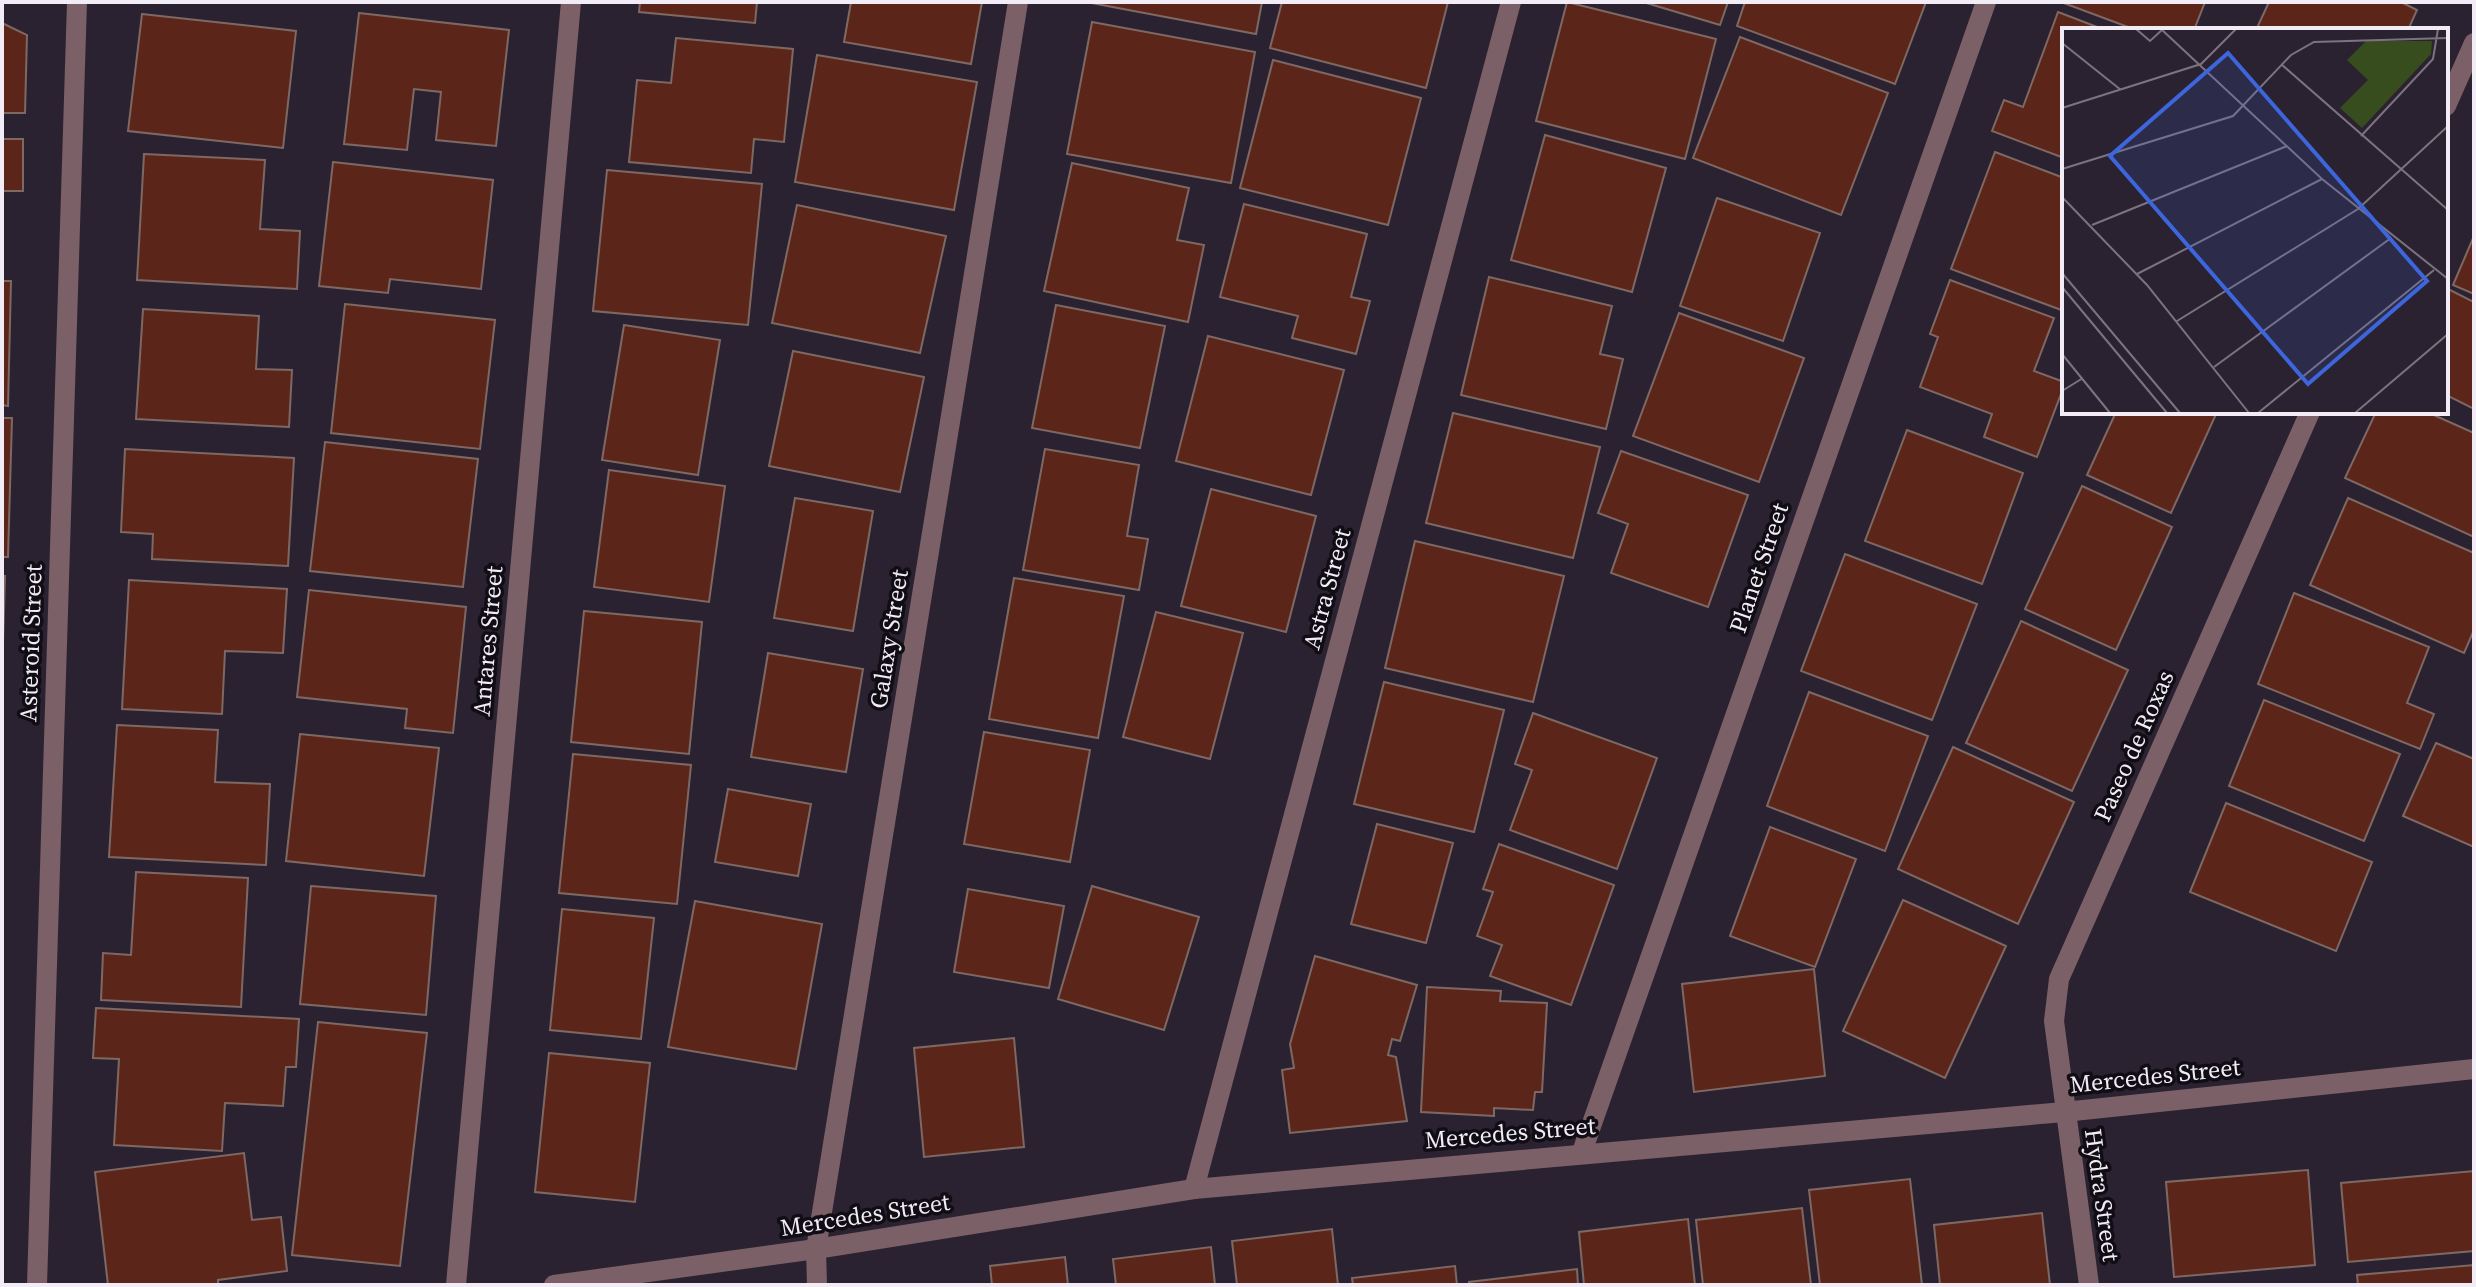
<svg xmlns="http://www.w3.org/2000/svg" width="2476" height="1287" font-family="'Source Serif 4',serif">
	<rect width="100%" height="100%" fill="#2b2231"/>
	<g fill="#5c251a" stroke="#7e6863" stroke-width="2">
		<path d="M 640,2 L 757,2 L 755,23 L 639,12 Z"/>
		<path d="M 851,2 L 982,2 L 971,64 L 844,42 Z"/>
		<path d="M 1086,2 L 1262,2 L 1256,34 Z"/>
		<path d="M 1282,2 L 1448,2 L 1426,88 L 1270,48 Z"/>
		<path d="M 1567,2 L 1716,39 L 1685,159 L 1536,121 Z"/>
		<path d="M 1643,2 L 1728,2 L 1720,25 Z"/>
		<path d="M 1745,2 L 1926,2 L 1895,84 L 1737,26 Z"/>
		<path d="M 2061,2 L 2205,2 L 2194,30 L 2136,30 Z"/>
		<path d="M 2269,2 L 2401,2 L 2417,10 L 2408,30 L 2256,30 Z"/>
		<path d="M 2058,12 L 2105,30 L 2064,30 L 2064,158 L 1992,131 L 2004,100 L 2023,107 Z"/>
		<path d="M 359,13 L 509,30 L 496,146 L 436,140 L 441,92 L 414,89 L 407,150 L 344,144 Z"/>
		<path d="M 142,14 L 296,31 L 283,148 L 128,131 Z"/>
		<path d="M 1092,22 L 1255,52 L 1231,183 L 1067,154 Z"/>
		<path d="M 2,23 L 27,35 L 25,113 L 2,113 Z"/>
		<path d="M 1740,37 L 1888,93 L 1841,215 L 1693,158 Z"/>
		<path d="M 676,38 L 793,49 L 784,142 L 754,139 L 751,173 L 629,162 L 637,80 L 671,83 Z"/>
		<path d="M 817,55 L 977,82 L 954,210 L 795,182 Z"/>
		<path d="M 1273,60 L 1421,98 L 1388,225 L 1240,188 Z"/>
		<path d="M 1545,135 L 1666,168 L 1632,292 L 1511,260 Z"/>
		<rect x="2" y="139" width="21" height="52"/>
		<path d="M 1995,152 L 2064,178 L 2064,311 L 1951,269 Z"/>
		<path d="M 144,154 L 265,160 L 260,229 L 300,231 L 297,289 L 137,280 Z"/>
		<path d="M 333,162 L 493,180 L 481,289 L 390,279 L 388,293 L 319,286 Z"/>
		<path d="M 1072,163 L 1189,188 L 1177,240 L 1204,245 L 1188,322 L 1044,291 Z"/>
		<path d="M 607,170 L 762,184 L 748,325 L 593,311 Z"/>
		<path d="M 1717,198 L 1820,233 L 1783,341 L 1680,306 Z"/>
		<path d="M 1244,204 L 1367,234 L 1351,297 L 1370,301 L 1356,354 L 1292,338 L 1298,316 L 1220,297 Z"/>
		<path d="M 797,205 L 946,236 L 920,353 L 772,323 Z"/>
		<path d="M 2474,236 L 2474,294 L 2453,285 Z"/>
		<path d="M 1489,277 L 1612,306 L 1600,354 L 1623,359 L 1606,429 L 1461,395 Z"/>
		<path d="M 1950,280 L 2054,318 L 2034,371 L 2064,382 L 2064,386 L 2037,457 L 1984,437 L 1992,414 L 1920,387 L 1938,337 L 1930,334 Z"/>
		<path d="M 2,281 L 11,281 L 8,406 L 2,405 Z"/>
		<path d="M 2446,288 L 2474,302 L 2474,409 L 2446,395 Z"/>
		<path d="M 345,304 L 495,320 L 480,449 L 331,433 Z"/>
		<path d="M 1056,305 L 1165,326 L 1140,448 L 1032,428 Z"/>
		<path d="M 143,309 L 259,316 L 256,369 L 292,370 L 289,427 L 136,419 Z"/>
		<path d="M 1679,313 L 1804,358 L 1759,482 L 1633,436 Z"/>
		<path d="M 624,325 L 720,340 L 698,475 L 602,460 Z"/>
		<path d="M 1208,336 L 1344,370 L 1311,495 L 1176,461 Z"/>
		<path d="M 793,351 L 924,377 L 900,492 L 769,466 Z"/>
		<path d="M 2116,412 L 2217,412 L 2171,513 L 2087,475 Z"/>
		<path d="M 2376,412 L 2427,412 L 2474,433 L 2474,537 L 2345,478 Z"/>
		<path d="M 1453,413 L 1600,447 L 1573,558 L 1426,523 Z"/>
		<path d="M 2,418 L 12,418 L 8,557 L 2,557 Z"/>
		<path d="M 1907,430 L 2023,473 L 1982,584 L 1865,541 Z"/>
		<path d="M 325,442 L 478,459 L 463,587 L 310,571 Z"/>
		<path d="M 125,449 L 294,458 L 288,566 L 152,559 L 153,534 L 121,532 Z"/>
		<path d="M 1045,449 L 1139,465 L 1127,536 L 1148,539 L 1139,590 L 1023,570 Z"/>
		<path d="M 1621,451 L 1748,495 L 1708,607 L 1611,573 L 1628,524 L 1598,513 Z"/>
		<path d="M 609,470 L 725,486 L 709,602 L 594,587 Z"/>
		<path d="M 2082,486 L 2172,527 L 2116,650 L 2025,609 Z"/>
		<path d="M 1211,489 L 1316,516 L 1286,632 L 1181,606 Z"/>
		<path d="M 795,498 L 873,511 L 853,631 L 774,618 Z"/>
		<path d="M 2348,498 L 2474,553 L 2474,630 L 2464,653 L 2310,585 Z"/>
		<path d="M 1415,541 L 1564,576 L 1533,702 L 1385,668 Z"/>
		<path d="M 1845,554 L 1977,604 L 1932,720 L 1801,671 Z"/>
		<path d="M 2,576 L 5,576 L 2,676 Z"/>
		<path d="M 1014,578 L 1124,596 L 1098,738 L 989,719 Z"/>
		<path d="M 129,580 L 287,589 L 283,653 L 225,651 L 222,714 L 122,709 Z"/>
		<path d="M 309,590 L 466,607 L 453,733 L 405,728 L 407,709 L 297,697 Z"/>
		<path d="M 2294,593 L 2429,647 L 2407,703 L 2434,714 L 2420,749 L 2258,684 Z"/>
		<path d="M 584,611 L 702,622 L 689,754 L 571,742 Z"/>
		<path d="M 1156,612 L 1243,633 L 1210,759 L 1123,737 Z"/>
		<path d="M 2021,621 L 2128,670 L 2072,791 L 1966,743 Z"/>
		<path d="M 768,653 L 863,669 L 846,772 L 751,757 Z"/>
		<path d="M 1384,682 L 1504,710 L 1474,832 L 1354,804 Z"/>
		<path d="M 1809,692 L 1928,736 L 1885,851 L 1767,806 Z"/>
		<path d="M 2264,700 L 2400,754 L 2364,841 L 2229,786 Z"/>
		<path d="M 1533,713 L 1657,758 L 1617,869 L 1510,830 L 1532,770 L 1515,764 Z"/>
		<path d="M 117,725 L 218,730 L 215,782 L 270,784 L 266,865 L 109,857 Z"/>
		<path d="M 984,732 L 1090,750 L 1070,862 L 964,844 Z"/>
		<path d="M 300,734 L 439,748 L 424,876 L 286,861 Z"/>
		<path d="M 2436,743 L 2474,759 L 2474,847 L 2403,816 Z"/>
		<path d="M 1953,747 L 2074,802 L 2018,924 L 1898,869 Z"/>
		<path d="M 573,754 L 691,765 L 677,904 L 559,893 Z"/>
		<path d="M 728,789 L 811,804 L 798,876 L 715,862 Z"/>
		<path d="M 2226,803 L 2372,862 L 2336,951 L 2190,892 Z"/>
		<path d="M 1377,824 L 1453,843 L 1426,943 L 1351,924 Z"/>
		<path d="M 1770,827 L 1856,859 L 1815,967 L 1730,936 Z"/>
		<path d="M 1499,844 L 1614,885 L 1571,1005 L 1490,976 L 1502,945 L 1477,936 L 1493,892 L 1483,889 Z"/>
		<path d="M 136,872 L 248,878 L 241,1007 L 101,1000 L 103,953 L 131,955 Z"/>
		<path d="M 311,886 L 436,896 L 426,1015 L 300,1004 Z"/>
		<path d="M 1092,886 L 1199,917 L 1164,1030 L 1058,999 Z"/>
		<path d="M 968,889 L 1064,906 L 1049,988 L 954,972 Z"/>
		<path d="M 1903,900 L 2006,946 L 1945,1078 L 1843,1031 Z"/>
		<path d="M 695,901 L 822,924 L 796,1069 L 668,1047 Z"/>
		<path d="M 562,909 L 654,918 L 641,1039 L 550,1030 Z"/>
		<path d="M 1315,956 L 1417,985 L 1400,1041 L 1392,1039 L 1388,1055 L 1396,1057 L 1407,1121 L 1290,1133 L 1282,1070 L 1294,1068 L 1290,1044 Z"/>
		<path d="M 1814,969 L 1825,1076 L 1694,1092 L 1682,984 Z"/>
		<path d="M 1427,987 L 1501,991 L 1500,1001 L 1547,1003 L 1542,1092 L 1535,1092 L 1533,1110 L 1494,1108 L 1494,1116 L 1421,1112 Z"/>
		<path d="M 96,1008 L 299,1019 L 296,1067 L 286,1067 L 283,1106 L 225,1103 L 222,1151 L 114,1145 L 119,1059 L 93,1058 Z"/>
		<path d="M 318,1022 L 427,1033 L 400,1266 L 292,1255 Z"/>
		<path d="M 1014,1038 L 1024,1147 L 924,1157 L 914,1048 Z"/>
		<path d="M 549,1053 L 650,1063 L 635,1202 L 535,1192 Z"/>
		<path d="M 244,1153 L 252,1220 L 281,1217 L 287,1271 L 218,1280 L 218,1285 L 108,1285 L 95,1172 Z"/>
		<path d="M 2308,1170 L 2315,1265 L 2174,1277 L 2166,1182 Z"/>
		<path d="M 2474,1171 L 2474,1251 L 2348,1262 L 2341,1183 Z"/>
		<path d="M 1910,1179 L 1922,1285 L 1820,1285 L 1809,1190 Z"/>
		<path d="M 1802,1208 L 1811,1285 L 1703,1285 L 1696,1220 Z"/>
		<path d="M 2042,1213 L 2050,1285 L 1940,1285 L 1934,1225 Z"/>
		<path d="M 1688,1219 L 1695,1285 L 1584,1285 L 1579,1232 Z"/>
		<path d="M 1332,1229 L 1338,1285 L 1237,1285 L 1232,1241 Z"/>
		<path d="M 1211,1247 L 1215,1285 L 1116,1285 L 1113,1259 Z"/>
		<path d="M 1065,1257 L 1068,1285 L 992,1285 L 990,1266 Z"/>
		<path d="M 2474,1265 L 2474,1285 L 2358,1285 L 2357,1275 Z"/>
		<path d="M 1455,1266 L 1457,1285 L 1353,1285 L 1352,1278 Z"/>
		<path d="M 1577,1269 L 1578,1285 L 1469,1285 L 1469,1282 Z"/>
	</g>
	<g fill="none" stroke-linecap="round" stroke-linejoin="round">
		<g stroke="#7c6067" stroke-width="20">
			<path d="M 2446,106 L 2474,43"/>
			<path d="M 1582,1152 L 1986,2"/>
			<path d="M 1194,1189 L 1511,2"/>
			<path d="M 37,1285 L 77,2"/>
			<path d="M 456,1285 L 571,2"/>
			<path d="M 554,1285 L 816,1249 L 1194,1189 L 2064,1112 L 2474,1069"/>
			<path d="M 817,1285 L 816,1249 L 1018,2"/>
			<path d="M 2089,1285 L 2054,1021 L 2059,979 L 2310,412"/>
		</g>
	</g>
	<g text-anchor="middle" stroke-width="7" stroke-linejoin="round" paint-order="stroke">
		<g font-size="24" fill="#f2ecf6" stroke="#110d14">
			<text transform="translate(1759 568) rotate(-71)" y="8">Planet Street</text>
			<text transform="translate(1327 589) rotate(-75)" y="8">Astra Street</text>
			<text transform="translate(889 639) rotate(-81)" y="8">Galaxy Street</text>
			<text transform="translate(488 641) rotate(-85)" y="8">Antares Street</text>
			<text transform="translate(31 643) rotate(-88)" y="8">Asteroid Street</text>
			<text transform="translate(2134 746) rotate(-66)" y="8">Paseo de Roxas</text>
			<text transform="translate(2155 1076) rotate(-6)" y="8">Mercedes Street</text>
			<text transform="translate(1510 1133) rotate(-5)" y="8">Mercedes Street</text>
			<text transform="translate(2102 1195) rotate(82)" y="8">Hydra Street</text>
			<text transform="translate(865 1215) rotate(-9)" y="8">Mercedes Street</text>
		</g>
	</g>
	<g transform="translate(2062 28)">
		<rect width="386" height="386" fill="#2b2231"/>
		<path d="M 304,13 L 370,13 L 369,26 L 300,100 L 278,80 L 306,52 L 285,32 Z" fill="#374d1d"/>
		<path fill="none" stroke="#7b7380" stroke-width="2" d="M 74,1 L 88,13 L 101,1M 99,1 L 260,151 L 386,251M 0,15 L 59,62M 219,36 L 386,182M 0,80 L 139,36 L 174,1M 299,108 L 371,31 L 376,1M 0,141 L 171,88 L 229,27 L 252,14 L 386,10M 0,169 L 85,257 L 187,385M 30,197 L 225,118M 0,245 L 118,385M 75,246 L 260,151M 0,259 L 105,385M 115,293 L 296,181 L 386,98M 0,326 L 48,385M 152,339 L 329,210M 0,363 L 21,350M 196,385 L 372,242M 293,385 L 386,306"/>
		<path fill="#3d66dc" fill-opacity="0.15" stroke="#3d66dc" stroke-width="4" d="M 166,25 L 365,253 L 246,356 L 48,128 Z"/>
		<rect width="386" height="386" fill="none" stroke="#f2ecf6" stroke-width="4"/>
	</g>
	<rect width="2476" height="1287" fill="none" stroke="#f2ecf6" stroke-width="8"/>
</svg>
